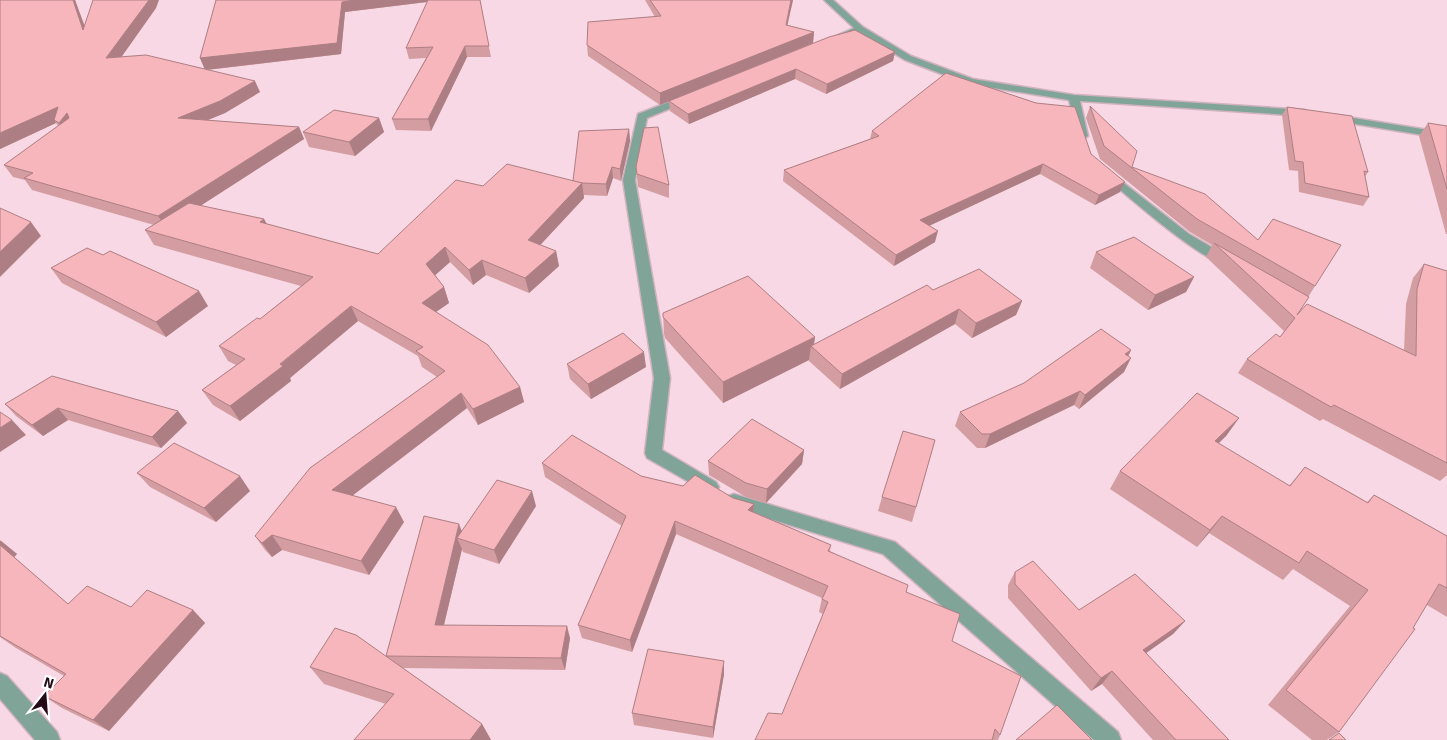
<svg xmlns="http://www.w3.org/2000/svg" width="1447" height="740" font-family="Signika,sans-serif">
	<rect width="100%" height="100%" fill="#f7d8e4"/>
	<g fill="none" stroke-linecap="round" stroke-linejoin="round">
		<g stroke="#d1b3bf" stroke-width="3">
			<g id="minor">
				<path d="M 824,0 L 833,0 L 863,27 L 911,56 L 973,79 L 1074,95 L 1305,110 L 1310,113 L 1305,116 L 1080,101 L 1088,136 L 1083,139 L 1078,136 L 1069,100 L 968,84 L 905,60 L 859,32 L 842,40 L 836,40 L 836,36 L 854,28 Z"/>
				<path d="M 687,95 L 691,96 L 691,100 L 647,118 L 635,180 L 670,378 L 662,450 L 716,482 L 719,487 L 716,492 L 710,494 L 647,458 L 645,453 L 654,378 L 623,180 L 638,114 Z"/>
				<path d="M 1335,115 L 1447,133 L 1447,139 L 1331,120 L 1330,118 Z"/>
				<path d="M 1107,170 L 1189,234 L 1232,259 L 1234,262 L 1232,265 C 1210,270 1123,192 1103,175 L 1101,173 Z"/>
				<path d="M 734,494 L 895,542 L 1118,732 L 1121,740 L 1094,740 L 883,554 L 728,506 L 725,501 L 728,496 Z"/>
				<path d="M 0,673 L 7,676 L 57,732 L 60,740 L 35,740 L 0,699 Z"/>
			</g>
		</g>
		<use href="#minor" fill="#80a498" fill-rule="evenodd"/>
	</g>
	<g fill="#d49da2">
		<path d="M 0,0 L 75,0 L 85,27 L 156,8 L 121,57 L 205,69 L 200,58 L 216,0 L 480,0 L 491,57 L 467,57 L 431,131 L 396,130 L 392,119 L 426,58 L 409,59 L 406,48 L 427,2 L 345,12 L 341,54 L 207,70 L 260,92 L 225,113 L 207,120 L 299,127 L 304,139 L 200,206 L 264,219 L 267,224 L 378,254 L 483,186 L 573,181 L 629,129 L 630,141 L 621,181 L 613,178 L 607,196 L 584,195 L 584,198 L 540,245 L 556,251 L 559,266 L 529,293 L 486,275 L 473,285 L 450,262 L 435,275 L 444,287 L 449,303 L 436,312 L 520,387 L 524,402 L 478,425 L 467,408 L 352,496 L 404,522 L 369,575 L 282,550 L 272,557 L 265,550 L 255,536 L 437,377 L 422,367 L 418,356 L 358,321 L 290,378 L 291,381 L 240,421 L 213,405 L 202,390 L 236,365 L 228,361 L 219,346 L 260,319 L 301,286 L 154,245 L 145,230 L 154,225 L 32,190 L 25,180 L 13,177 L 4,165 L 58,126 L 56,123 L 0,149 Z"/>
		<path d="M 645,0 L 793,0 L 787,25 L 814,32 L 813,43 L 711,84 L 895,52 L 893,61 L 826,94 L 795,79 L 689,124 L 670,111 L 669,101 L 660,105 L 588,56 L 587,45 L 655,17 Z"/>
		<path d="M 1090,106 L 1132,167 L 1258,240 L 1315,286 L 1297,315 L 1404,350 L 1406,304 L 1413,278 L 1424,264 L 1447,271 L 1447,475 L 1440,481 L 1323,419 L 1320,421 L 1238,373 L 1247,359 L 1280,337 L 1284,331 L 1206,257 L 1212,245 L 1190,232 L 1100,159 L 1086,118 Z"/>
		<path d="M 1287,107 L 1368,172 L 1365,177 L 1369,197 L 1363,206 L 1299,192 L 1298,171 L 1289,170 L 1282,115 Z"/>
		<path d="M 379,118 L 384,132 L 355,156 L 309,147 L 303,132 Z"/>
		<path d="M 1428,123 L 1447,126 L 1447,234 L 1446,234 L 1419,136 Z"/>
		<path d="M 872,131 L 1091,154 L 1120,192 L 1095,205 L 1040,174 L 929,226 L 935,242 L 894,266 L 783,181 L 784,170 L 870,139 Z"/>
		<path d="M 636,167 L 669,185 L 669,198 L 638,187 Z"/>
		<path d="M 1096,252 L 1194,277 L 1186,292 L 1148,310 L 1090,268 Z"/>
		<path d="M 51,268 L 208,306 L 166,337 L 62,283 Z"/>
		<path d="M 933,290 L 1022,301 L 1016,315 L 972,338 L 955,324 L 840,389 L 809,361 L 809,360 L 723,403 L 665,338 L 664,334 L 663,313 L 815,337 L 814,345 Z"/>
		<path d="M 1131,350 L 1128,357 L 1124,372 L 1079,409 L 1074,405 L 985,448 L 977,448 L 955,426 L 960,412 Z"/>
		<path d="M 567,364 L 646,367 L 591,399 L 570,379 Z"/>
		<path d="M 5,404 L 178,411 L 187,423 L 161,448 L 68,420 L 43,436 L 16,416 Z"/>
		<path d="M 1239,418 L 1226,436 L 1218,444 L 1289,486 L 1305,467 L 1367,502 L 1374,495 L 1447,536 L 1447,617 L 1427,605 L 1339,732 L 1327,740 L 1312,740 L 1268,705 L 1350,606 L 1293,569 L 1283,580 L 1209,533 L 1197,547 L 1110,489 L 1120,471 Z"/>
		<path d="M 935,440 L 912,522 L 878,511 L 882,497 Z"/>
		<path d="M 804,450 L 802,464 L 766,503 L 746,497 L 709,475 L 708,461 Z"/>
		<path d="M 542,463 L 641,476 L 733,498 L 754,504 L 753,512 L 831,545 L 830,551 L 906,592 L 952,641 L 1000,735 L 998,740 L 755,740 L 782,714 L 823,614 L 819,612 L 822,598 L 676,534 L 632,652 L 582,638 L 578,625 L 622,526 L 545,477 Z"/>
		<path d="M 137,473 L 250,491 L 216,522 L 150,487 Z"/>
		<path d="M 536,506 L 499,564 L 463,552 L 462,549 L 444,625 L 570,638 L 565,670 L 403,668 L 482,724 L 491,740 L 354,740 L 386,704 L 324,684 L 310,667 L 386,656 L 424,516 L 462,531 Z"/>
		<path d="M 0,540 L 17,554 L 14,557 L 68,604 L 193,610 L 205,623 L 109,731 L 62,708 L 44,696 L 64,676 L 16,648 L 0,637 Z"/>
		<path d="M 1015,572 L 1079,610 L 1185,621 L 1173,634 L 1146,653 L 1229,740 L 1153,740 L 1102,684 L 1091,691 L 1008,598 L 1008,585 Z"/>
		<path d="M 724,661 L 724,674 L 713,738 L 634,725 L 632,713 Z"/>
	</g>
	<g fill="#ad7f84">
		<path d="M 73,0 L 75,0 L 90,41 L 83,30 Z"/>
		<path d="M 149,0 L 159,0 L 156,8 L 113,69 L 106,58 Z"/>
		<path d="M 354,0 L 435,0 L 435,1 L 345,12 L 341,54 L 205,70 L 200,58 L 342,2 Z"/>
		<path d="M 791,0 L 793,0 L 785,36 L 786,25 Z"/>
		<path d="M 814,32 L 813,43 L 660,105 L 660,93 Z"/>
		<path d="M 465,46 L 467,57 L 431,131 L 428,119 Z"/>
		<path d="M 895,52 L 893,61 L 826,94 L 827,84 Z"/>
		<path d="M 796,69 L 795,79 L 689,124 L 688,114 Z"/>
		<path d="M 255,81 L 260,92 L 225,113 L 184,130 L 178,118 Z"/>
		<path d="M 58,107 L 67,113 L 74,124 L 67,134 L 59,123 L 54,120 L 56,123 L 0,149 L 0,133 Z"/>
		<path d="M 379,118 L 384,132 L 355,156 L 349,142 Z"/>
		<path d="M 299,127 L 304,139 L 166,228 L 158,216 Z"/>
		<path d="M 629,129 L 630,141 L 621,181 L 620,169 Z"/>
		<path d="M 1043,164 L 1040,174 L 918,231 L 920,220 Z"/>
		<path d="M 612,167 L 613,178 L 607,196 L 606,184 Z"/>
		<path d="M 1125,182 L 1120,192 L 1095,205 L 1099,195 Z"/>
		<path d="M 582,183 L 584,198 L 531,255 L 528,240 Z"/>
		<path d="M 264,219 L 272,234 L 260,222 Z"/>
		<path d="M 31,222 L 41,236 L 0,277 L 0,252 Z"/>
		<path d="M 938,231 L 935,242 L 894,266 L 896,255 Z"/>
		<path d="M 445,247 L 450,262 L 431,279 L 426,264 Z"/>
		<path d="M 556,251 L 559,266 L 529,293 L 525,278 Z"/>
		<path d="M 482,260 L 486,275 L 473,285 L 469,270 Z"/>
		<path d="M 1194,277 L 1186,292 L 1148,310 L 1155,295 Z"/>
		<path d="M 444,287 L 449,303 L 427,318 L 422,303 Z"/>
		<path d="M 199,291 L 208,306 L 166,337 L 156,322 Z"/>
		<path d="M 1022,301 L 1016,315 L 972,338 L 976,323 Z"/>
		<path d="M 351,306 L 358,321 L 290,378 L 291,381 L 240,421 L 230,406 Z"/>
		<path d="M 959,309 L 955,324 L 840,389 L 842,374 Z"/>
		<path d="M 815,337 L 813,349 L 811,346 L 809,360 L 723,403 L 723,382 Z"/>
		<path d="M 1131,350 L 1125,362 L 1131,358 L 1124,372 L 1079,409 L 1085,395 L 1125,354 Z"/>
		<path d="M 644,352 L 646,367 L 591,399 L 588,384 Z"/>
		<path d="M 520,387 L 524,402 L 478,425 L 473,409 Z"/>
		<path d="M 1080,391 L 1074,405 L 985,448 L 990,434 Z"/>
		<path d="M 461,393 L 467,408 L 340,505 L 332,490 Z"/>
		<path d="M 58,408 L 68,420 L 43,436 L 32,425 Z"/>
		<path d="M 178,411 L 187,423 L 161,448 L 152,437 Z"/>
		<path d="M 1239,418 L 1226,436 L 1202,459 L 1215,441 Z"/>
		<path d="M 12,420 L 26,435 L 0,452 L 0,428 Z"/>
		<path d="M 804,450 L 802,464 L 766,503 L 767,489 Z"/>
		<path d="M 240,476 L 250,491 L 216,522 L 204,508 Z"/>
		<path d="M 532,491 L 536,506 L 499,564 L 494,550 Z"/>
		<path d="M 754,504 L 753,518 L 748,510 Z"/>
		<path d="M 396,507 L 404,522 L 369,575 L 361,561 Z"/>
		<path d="M 1222,516 L 1209,533 L 1197,547 L 1210,530 Z"/>
		<path d="M 675,521 L 676,534 L 632,652 L 630,640 Z"/>
		<path d="M 459,524 L 464,537 L 457,538 L 462,549 L 441,637 L 435,625 Z"/>
		<path d="M 272,535 L 282,550 L 272,557 L 262,543 Z"/>
		<path d="M 0,541 L 1,541 L 17,554 L 14,557 L 0,545 Z"/>
		<path d="M 193,610 L 205,623 L 109,731 L 93,720 Z"/>
		<path d="M 1185,621 L 1173,634 L 1132,663 L 1143,650 Z"/>
		<path d="M 567,626 L 570,638 L 565,670 L 561,658 Z"/>
		<path d="M 724,661 L 724,674 L 713,738 L 713,727 Z"/>
		<path d="M 1112,671 L 1102,684 L 1091,691 L 1101,678 Z"/>
		<path d="M 482,724 L 491,740 L 470,740 Z"/>
	</g>
	<g fill="#f7b6bc" stroke="#ad7f84">
		<path d="M 0,0 L 73,0 L 83,30 L 93,0 L 149,0 L 106,58 L 146,55 L 255,81 L 220,101 L 178,118 L 299,127 L 158,216 L 24,178 L 33,173 L 4,165 L 69,118 L 67,113 L 59,123 L 54,120 L 58,107 L 0,133 Z"/>
		<path d="M 216,0 L 354,0 L 342,2 L 337,43 L 200,58 Z"/>
		<path d="M 428,0 L 480,0 L 489,46 L 465,46 L 428,119 L 392,119 L 433,47 L 406,48 Z"/>
		<path d="M 650,0 L 791,0 L 786,25 L 814,32 L 660,93 L 587,45 L 588,22 L 661,16 Z"/>
		<path d="M 855,30 L 895,52 L 827,84 L 796,69 L 688,114 L 669,101 L 829,37 Z"/>
		<path d="M 946,73 L 1036,103 L 1075,107 L 1091,154 L 1125,182 L 1099,195 L 1043,164 L 920,220 L 938,231 L 896,255 L 784,170 L 879,136 L 872,131 Z"/>
		<path d="M 1090,106 L 1137,151 L 1132,167 L 1205,194 L 1258,240 L 1273,219 L 1341,245 L 1315,286 L 1197,219 L 1104,146 Z"/>
		<path d="M 1287,107 L 1352,116 L 1368,172 L 1364,171 L 1369,197 L 1305,183 L 1303,162 L 1295,161 Z"/>
		<path d="M 334,110 L 379,118 L 349,142 L 303,132 Z"/>
		<path d="M 1428,123 L 1447,126 L 1447,189 Z"/>
		<path d="M 658,127 L 669,185 L 637,174 L 636,167 L 644,128 Z"/>
		<path d="M 629,129 L 620,169 L 612,167 L 606,184 L 582,183 L 573,181 L 579,131 Z"/>
		<path d="M 507,164 L 582,183 L 528,240 L 556,251 L 525,278 L 482,260 L 469,270 L 445,247 L 426,264 L 444,287 L 422,303 L 488,345 L 520,387 L 473,409 L 461,393 L 332,490 L 396,507 L 361,561 L 272,535 L 262,543 L 255,536 L 310,468 L 445,371 L 416,351 L 423,347 L 351,306 L 280,364 L 283,366 L 230,406 L 202,390 L 245,359 L 219,346 L 257,318 L 260,319 L 313,277 L 145,230 L 189,203 L 264,219 L 260,222 L 378,254 L 456,180 L 483,186 Z"/>
		<path d="M 0,208 L 31,222 L 0,252 Z"/>
		<path d="M 1134,237 L 1194,277 L 1155,295 L 1096,252 Z"/>
		<path d="M 1214,243 L 1309,297 L 1297,315 L 1307,304 L 1416,356 L 1417,289 L 1424,264 L 1447,271 L 1447,463 L 1334,405 L 1331,407 L 1247,359 L 1276,334 L 1280,337 L 1295,318 Z"/>
		<path d="M 87,248 L 103,255 L 110,251 L 199,291 L 156,322 L 51,268 Z"/>
		<path d="M 979,269 L 1022,301 L 976,323 L 959,309 L 842,374 L 811,346 L 927,285 L 933,290 Z"/>
		<path d="M 748,276 L 815,337 L 723,382 L 663,317 L 663,313 Z"/>
		<path d="M 1101,329 L 1131,350 L 1125,354 L 1131,358 L 1085,395 L 1080,391 L 990,434 L 982,434 L 960,412 L 1024,383 Z"/>
		<path d="M 623,333 L 644,352 L 588,384 L 567,364 Z"/>
		<path d="M 52,376 L 178,411 L 152,437 L 58,408 L 32,425 L 5,404 Z"/>
		<path d="M 1197,393 L 1239,418 L 1215,441 L 1290,486 L 1305,467 L 1368,503 L 1374,495 L 1447,536 L 1447,588 L 1439,584 L 1413,628 L 1415,629 L 1339,732 L 1286,690 L 1368,590 L 1307,551 L 1299,563 L 1222,516 L 1210,530 L 1120,471 Z"/>
		<path d="M 0,412 L 12,420 L 0,428 Z"/>
		<path d="M 752,419 L 804,450 L 767,489 L 746,483 L 708,461 Z"/>
		<path d="M 903,431 L 935,440 L 916,507 L 882,497 Z"/>
		<path d="M 572,435 L 641,476 L 683,486 L 695,475 L 733,498 L 754,504 L 748,510 L 831,545 L 828,551 L 908,585 L 906,592 L 960,614 L 952,641 L 1021,676 L 1000,735 L 995,729 L 992,740 L 755,740 L 768,713 L 782,714 L 828,602 L 822,599 L 828,586 L 675,521 L 630,640 L 578,625 L 626,516 L 542,463 Z"/>
		<path d="M 174,443 L 240,476 L 204,508 L 137,473 Z"/>
		<path d="M 497,480 L 532,491 L 494,550 L 457,538 Z"/>
		<path d="M 424,516 L 459,524 L 435,625 L 567,626 L 561,658 L 386,656 Z"/>
		<path d="M 0,545 L 68,604 L 87,586 L 131,607 L 147,590 L 193,610 L 93,720 L 44,696 L 66,674 L 0,636 Z"/>
		<path d="M 1033,561 L 1079,610 L 1135,574 L 1185,621 L 1143,650 L 1229,740 L 1176,740 L 1112,671 L 1101,678 L 1015,584 L 1015,572 Z"/>
		<path d="M 335,628 L 356,635 L 482,724 L 470,740 L 354,740 L 394,694 L 310,667 Z"/>
		<path d="M 648,649 L 724,661 L 713,727 L 632,713 Z"/>
		<path d="M 1057,705 L 1092,740 L 1016,740 Z"/>
		<path d="M 1339,733 L 1346,740 L 1329,740 Z"/>
	</g>
	<g transform="translate(45 695) rotate(17)" stroke="#ffffff" stroke-width="4" paint-order="stroke">
	<path d="M0-4L9 19L0 12L-9 19Z" fill="#240a16"/>
	<text y="-8" font-size="14" font-weight="bold" text-anchor="middle" fill="#240a16">N</text>
	</g>
</svg>
